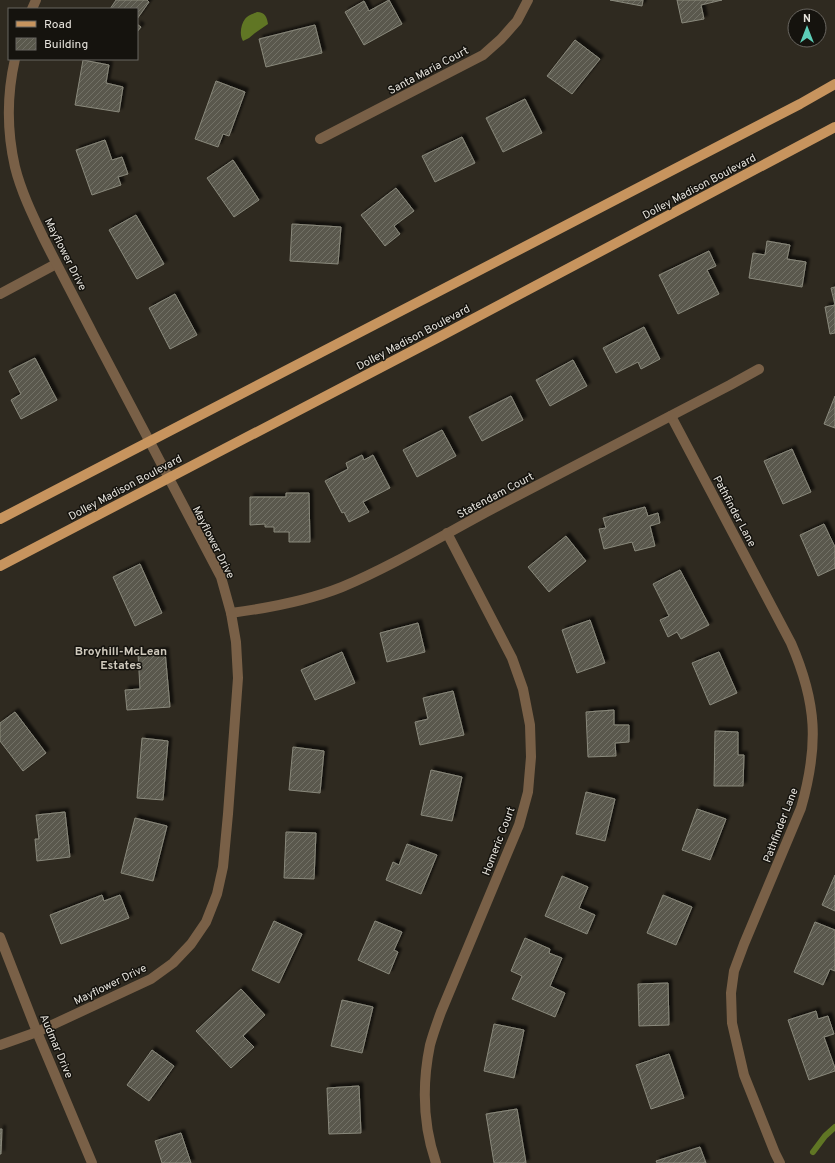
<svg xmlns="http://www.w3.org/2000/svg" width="835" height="1163" font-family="Overpass,sans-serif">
	<defs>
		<pattern id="building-hatch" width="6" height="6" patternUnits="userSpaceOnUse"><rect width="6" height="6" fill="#5a594d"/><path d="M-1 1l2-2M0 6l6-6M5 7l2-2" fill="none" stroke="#727166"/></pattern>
		<filter id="shadow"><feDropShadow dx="3.5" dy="-3.5" stdDeviation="1" flood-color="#0009"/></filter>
	</defs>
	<rect width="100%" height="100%" fill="#2f2a20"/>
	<path fill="#607624" d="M 257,12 C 265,12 267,17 268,24 L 255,33 L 249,38 L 243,41 C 239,35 241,24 245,19 C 248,15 253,14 257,12 Z"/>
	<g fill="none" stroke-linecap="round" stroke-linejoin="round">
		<path stroke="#607624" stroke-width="6" d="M 813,1152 L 825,1136 L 835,1127"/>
	</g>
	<g fill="url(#building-hatch)" stroke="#8a897c" filter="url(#shadow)">
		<path d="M 116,0 L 147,0 L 149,2 L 137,19 L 137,9 L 110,9 Z"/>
		<path d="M 389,0 L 402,24 L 364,45 L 345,12 L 364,1 L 369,11 Z"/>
		<path d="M 610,0 L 643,0 L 642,6 Z"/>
		<path d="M 677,0 L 722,0 L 701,5 L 704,19 L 682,23 Z"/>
		<path d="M 137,24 L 141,27 L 137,32 Z"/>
		<path d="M 315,25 L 322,53 L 266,67 L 259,39 Z"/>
		<path d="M 575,40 L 600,59 L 572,94 L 547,76 Z"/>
		<path d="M 83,60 L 109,65 L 106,83 L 123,87 L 119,112 L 75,105 Z"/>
		<path d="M 216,81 L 245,92 L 229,136 L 223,134 L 218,147 L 195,139 Z"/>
		<path d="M 525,99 L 542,133 L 503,152 L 486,118 Z"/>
		<path d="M 462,137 L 475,163 L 435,182 L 422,156 Z"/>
		<path d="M 105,140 L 112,160 L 122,157 L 128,174 L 118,177 L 121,185 L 92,195 L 76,150 Z"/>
		<path d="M 233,160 L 259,200 L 234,217 L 207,178 Z"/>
		<path d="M 396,188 L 414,211 L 394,226 L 400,234 L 385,246 L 361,215 Z"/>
		<path d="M 136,215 L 164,264 L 137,279 L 109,230 Z"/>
		<path d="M 292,224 L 341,227 L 338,264 L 290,261 Z"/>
		<path d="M 767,241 L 790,245 L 787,259 L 806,262 L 802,287 L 749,278 L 753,253 L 765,255 Z"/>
		<path d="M 709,251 L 716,266 L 707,270 L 719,294 L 678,314 L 659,275 Z"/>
		<path d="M 835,287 L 835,333 L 830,334 L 825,307 L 835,305 L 831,288 Z"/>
		<path d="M 175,294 L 197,335 L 170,349 L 149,308 Z"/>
		<path d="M 644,327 L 660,359 L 641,369 L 638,362 L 616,373 L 603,348 Z"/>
		<path d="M 35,358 L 57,400 L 21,419 L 11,400 L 21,394 L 9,371 Z"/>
		<path d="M 573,360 L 587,386 L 550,406 L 536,380 Z"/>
		<path d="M 511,396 L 523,420 L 482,441 L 469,417 Z"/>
		<path d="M 835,396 L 835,428 L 824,424 Z"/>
		<path d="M 442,430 L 456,456 L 417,477 L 403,450 Z"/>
		<path d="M 792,449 L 811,492 L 783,504 L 764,461 Z"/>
		<path d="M 362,455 L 364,460 L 373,455 L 390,488 L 363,502 L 369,512 L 349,522 L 344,512 L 342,513 L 325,481 L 348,469 L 346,463 Z"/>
		<path d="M 286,493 L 309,493 L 310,542 L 289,542 L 289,532 L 274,532 L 274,527 L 265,527 L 265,524 L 250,525 L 250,497 L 286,497 Z"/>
		<path d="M 645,507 L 648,516 L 658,513 L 660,523 L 650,526 L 655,546 L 635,551 L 632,542 L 604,549 L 599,529 L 606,528 L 603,518 Z"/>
		<path d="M 824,524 L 835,547 L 835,568 L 818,576 L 800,535 Z"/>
		<path d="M 566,536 L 586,561 L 549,592 L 528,567 Z"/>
		<path d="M 140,564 L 162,613 L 135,626 L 113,577 Z"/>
		<path d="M 680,570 L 709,625 L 681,639 L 677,632 L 668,637 L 660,620 L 669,616 L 653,584 Z"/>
		<path d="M 590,620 L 605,663 L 577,673 L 562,630 Z"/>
		<path d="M 418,623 L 425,652 L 387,662 L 380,633 Z"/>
		<path d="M 165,651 L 170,707 L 127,710 L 125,690 L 140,689 L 138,654 Z"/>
		<path d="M 342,652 L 355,683 L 315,700 L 301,670 Z"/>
		<path d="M 719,652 L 737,693 L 710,705 L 692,663 Z"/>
		<path d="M 453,691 L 464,735 L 420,745 L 415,722 L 428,719 L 423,698 Z"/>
		<path d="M 614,710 L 614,725 L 629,725 L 629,742 L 615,743 L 616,756 L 588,757 L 586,712 Z"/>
		<path d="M 15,712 L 46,753 L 23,771 L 0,741 L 0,723 Z"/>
		<path d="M 715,731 L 738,732 L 738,755 L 744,755 L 743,786 L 714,786 Z"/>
		<path d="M 142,738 L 168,741 L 163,800 L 137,798 Z"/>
		<path d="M 293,747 L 324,751 L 320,793 L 289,790 Z"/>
		<path d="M 431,770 L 462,777 L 452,821 L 421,815 Z"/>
		<path d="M 586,792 L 615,799 L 605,841 L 576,834 Z"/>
		<path d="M 697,809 L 726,819 L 710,860 L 682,850 Z"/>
		<path d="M 65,812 L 70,857 L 37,861 L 35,839 L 39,839 L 36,815 Z"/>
		<path d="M 135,818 L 167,826 L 153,881 L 121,873 Z"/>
		<path d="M 286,832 L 316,833 L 314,879 L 284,878 Z"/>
		<path d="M 407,844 L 437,855 L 421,894 L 386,880 L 393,862 L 399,865 Z"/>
		<path d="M 835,875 L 835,911 L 822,905 Z"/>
		<path d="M 562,876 L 588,887 L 579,908 L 595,915 L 587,934 L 545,916 Z"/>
		<path d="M 102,895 L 104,901 L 120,895 L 129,918 L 61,944 L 50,915 Z"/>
		<path d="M 663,895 L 692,907 L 676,945 L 647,933 Z"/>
		<path d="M 274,921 L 302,934 L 279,983 L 252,970 Z"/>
		<path d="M 375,921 L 402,932 L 394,950 L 398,952 L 389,974 L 358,960 Z"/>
		<path d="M 815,922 L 835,930 L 835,971 L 830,969 L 823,985 L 794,972 Z"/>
		<path d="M 525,938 L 550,949 L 549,953 L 562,958 L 550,986 L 565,993 L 555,1017 L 512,999 L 522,976 L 511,971 Z"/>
		<path d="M 668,983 L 669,1025 L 639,1026 L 638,984 Z"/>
		<path d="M 241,989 L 265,1015 L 243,1036 L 254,1047 L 231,1068 L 196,1031 Z"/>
		<path d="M 342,1000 L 373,1007 L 362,1053 L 331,1046 Z"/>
		<path d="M 816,1011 L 818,1019 L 828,1016 L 834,1034 L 824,1037 L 835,1068 L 835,1071 L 809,1080 L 788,1020 Z"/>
		<path d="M 494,1024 L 524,1030 L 514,1078 L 484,1071 Z"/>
		<path d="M 152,1050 L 174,1066 L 149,1101 L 127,1085 Z"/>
		<path d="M 669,1054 L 684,1098 L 651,1109 L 636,1065 Z"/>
		<path d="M 359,1086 L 361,1133 L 329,1134 L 327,1088 Z"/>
		<path d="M 517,1109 L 526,1163 L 494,1163 L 486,1114 Z"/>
		<path d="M 0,1129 L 2,1129 L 1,1154 L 0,1154 Z"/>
		<path d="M 181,1133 L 191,1163 L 162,1163 L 155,1141 Z"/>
		<path d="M 700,1147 L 706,1163 L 657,1163 L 656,1161 Z"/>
	</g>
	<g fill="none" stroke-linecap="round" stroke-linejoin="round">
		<g stroke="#796047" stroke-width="10">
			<path d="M 32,9 L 36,0"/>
			<path d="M 320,139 L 483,55 L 501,39 L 517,21 L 528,0"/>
			<path d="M 0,294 L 56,264"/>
			<path d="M 671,416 L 791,643 C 817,703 819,745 801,808 L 744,944 L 734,971 L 731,993 L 732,1023 L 744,1075 L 775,1153 L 780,1163"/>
			<path d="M 231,613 C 269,608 307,601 342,587 C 394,565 443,535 492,509 C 572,468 651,426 730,385 L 759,369"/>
			<path d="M 0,937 L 37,1032 L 92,1163"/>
			<path d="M 0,1045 L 37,1032 L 151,979 L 173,963 L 191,944 L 206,922 L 217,894 L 223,867 L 228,814 L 238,678 L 236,642 L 231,613 L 221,577 C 178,496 136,415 93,334 C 76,301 59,269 43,237 C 32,214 21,191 15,167 C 7,132 7,94 15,59"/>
			<path d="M 436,1163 C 423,1125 422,1084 430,1045 C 433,1034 437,1023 441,1012 L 519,825 L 528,792 L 531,757 L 530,725 L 523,689 L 512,658 L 447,533"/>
		</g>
		<g stroke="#c7945e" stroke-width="10">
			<path d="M 0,519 L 800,104 L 835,84"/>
			<path d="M 0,566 L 441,336 L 835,127"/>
		</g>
	</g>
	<g text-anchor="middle" stroke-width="3" stroke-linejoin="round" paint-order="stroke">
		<g font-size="11" fill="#e6e3dc" stroke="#15130e">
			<text transform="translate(428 70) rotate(-28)" y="4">Santa Maria Court</text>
			<text transform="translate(699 186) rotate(-28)" y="4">Dolley Madison Boulevard</text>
			<text transform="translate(66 254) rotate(63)" y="4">Mayflower Drive</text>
			<text transform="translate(413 337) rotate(-28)" y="4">Dolley Madison Boulevard</text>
			<text transform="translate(125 487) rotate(-28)" y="4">Dolley Madison Boulevard</text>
			<text transform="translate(495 495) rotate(-28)" y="4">Statendam Court</text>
			<text transform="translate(735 511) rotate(62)" y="4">Pathfinder Lane</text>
			<text transform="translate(214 542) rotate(63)" y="4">Mayflower Drive</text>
			<text transform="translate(780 825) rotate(-69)" y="4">Pathfinder Lane</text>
			<text transform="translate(498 841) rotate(-69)" y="4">Homeric Court</text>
			<text transform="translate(110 984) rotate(-26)" y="4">Mayflower Drive</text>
			<text transform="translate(57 1046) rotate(67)" y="4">Audmar Drive</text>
		</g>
		<g font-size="12" font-weight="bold" fill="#cfc9bc" stroke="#15130e">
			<text x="121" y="655">Broyhill-McLean<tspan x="121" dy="14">Estates</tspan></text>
		</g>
	</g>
	<rect x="8" y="8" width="130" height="52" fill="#15130e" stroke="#696660"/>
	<rect x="16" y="21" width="20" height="6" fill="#c7945e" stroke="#696660"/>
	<text x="44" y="28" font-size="12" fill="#e6e3dc">Road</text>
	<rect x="16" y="38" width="20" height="12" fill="url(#building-hatch)" stroke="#696660"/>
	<text x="44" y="48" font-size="12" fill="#e6e3dc">Building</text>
	<g transform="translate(807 28)"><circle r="19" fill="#15130e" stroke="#696660"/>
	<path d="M0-3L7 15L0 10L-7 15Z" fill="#5dceb8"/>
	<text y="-6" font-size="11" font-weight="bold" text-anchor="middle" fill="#e6e3dc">N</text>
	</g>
</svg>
